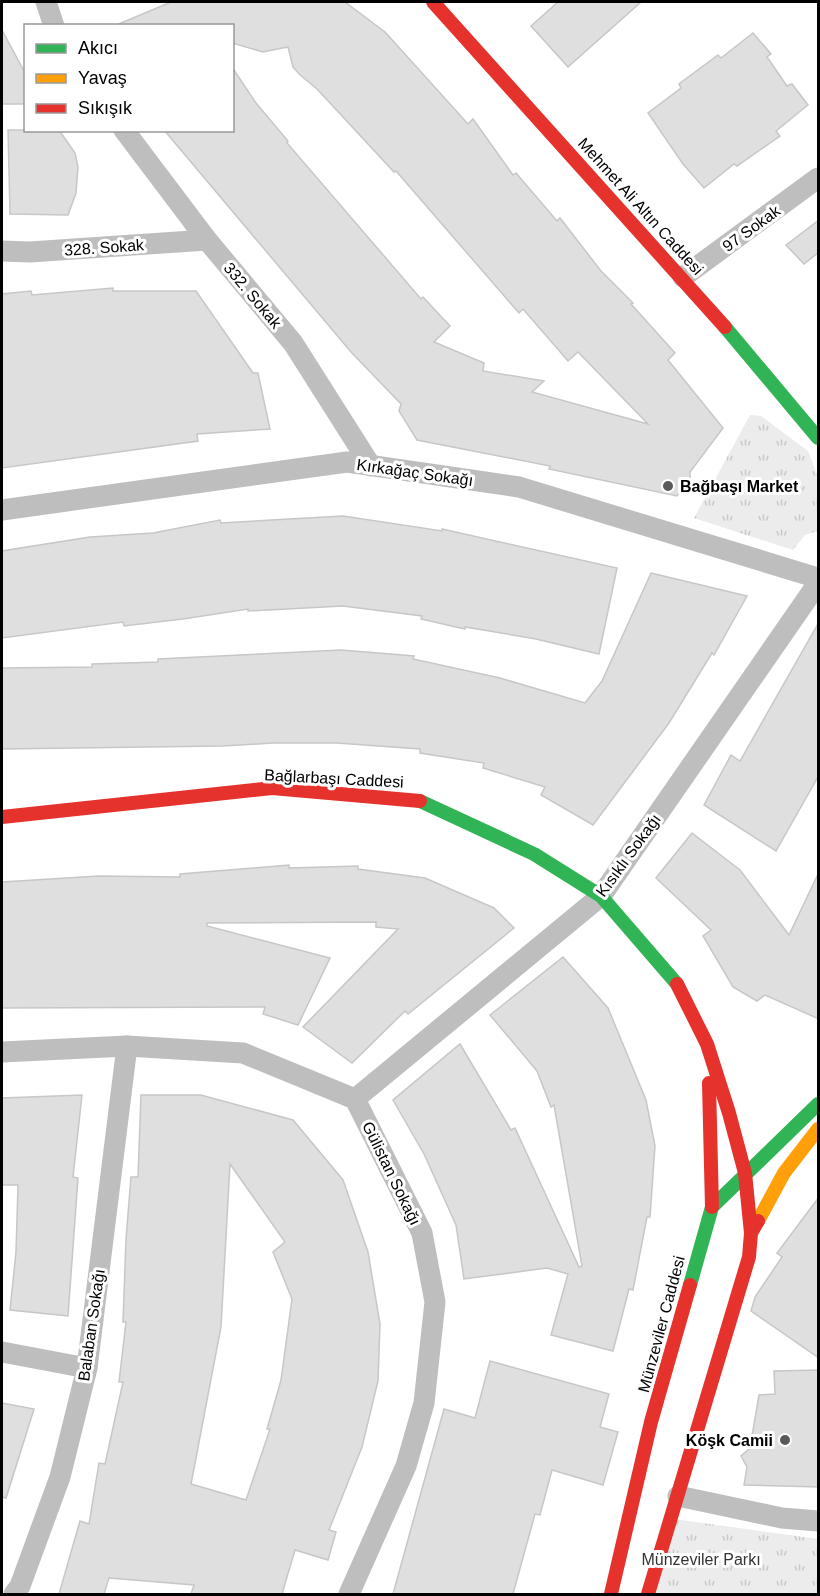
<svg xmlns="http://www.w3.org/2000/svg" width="820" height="1596" font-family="Helvetica,sans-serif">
	<defs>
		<pattern id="park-tufts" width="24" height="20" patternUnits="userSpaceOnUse" patternTransform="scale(1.5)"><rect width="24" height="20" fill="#ececec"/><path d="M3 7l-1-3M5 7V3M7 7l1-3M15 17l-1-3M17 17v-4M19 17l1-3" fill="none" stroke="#c9c9c9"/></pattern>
	</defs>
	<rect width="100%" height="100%" fill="#fff"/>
	<g fill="url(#park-tufts)">
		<path d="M 750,415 L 761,416 L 808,451 L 818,477 L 818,531 L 805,535 L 793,550 L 694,518 Z"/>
		<path d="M 674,1519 L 818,1539 L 818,1594 L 655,1594 Z"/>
	</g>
	<g fill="#dfdfdf" stroke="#c7c7c7" stroke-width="1.5" fill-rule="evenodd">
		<path d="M 171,2 L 345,2 L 385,32 L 468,124 L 473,119 L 513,175 L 516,173 L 557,221 L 560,218 L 601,271 L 633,303 L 631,304 L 675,353 L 668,360 L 723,428 L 690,472 L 690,479 L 677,496 L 549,469 L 550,466 L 417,440 L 399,411 L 401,404 L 351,352 L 164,130 L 232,130 L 232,67 L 256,103 L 288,141 L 287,143 L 421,299 L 423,297 L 450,326 L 434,342 L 484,363 L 483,371 L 544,381 L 532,392 L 648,424 L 578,352 L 568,361 L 523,309 L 519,313 L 396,171 L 394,172 L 317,89 L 299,74 L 293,67 L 288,47 L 263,52 L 232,43 L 232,26 L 114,26 Z"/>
		<path d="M 558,2 L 641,2 L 568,67 L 531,26 Z"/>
		<path d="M 2,30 L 25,73 L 25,104 L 2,104 Z"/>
		<path d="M 753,33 L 771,54 L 767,57 L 787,86 L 792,84 L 808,105 L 776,131 L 780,136 L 737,166 L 734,164 L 704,188 L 683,164 L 648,113 L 681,88 L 679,84 L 718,55 L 721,58 Z"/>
		<path d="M 8,130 L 59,130 L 75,153 L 78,167 L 76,193 L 68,215 L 10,214 Z"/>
		<path d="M 819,220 L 819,252 L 804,264 L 786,245 Z"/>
		<path d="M 113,288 L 113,291 L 196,291 L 253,373 L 258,373 L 270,429 L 197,434 L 198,441 L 2,468 L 2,294 L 31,291 L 32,295 Z"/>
		<path d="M 343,516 L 442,531 L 442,529 L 617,568 L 599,654 L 536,639 L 465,627 L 465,629 L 421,619 L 422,616 L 343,606 L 248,611 L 248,609 L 183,619 L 124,626 L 123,622 L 2,638 L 2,551 L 90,537 L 153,533 L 220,520 L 221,523 Z"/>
		<path d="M 651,573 L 747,596 L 714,655 L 712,653 L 669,723 L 593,825 L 541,795 L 545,787 L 483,768 L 484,763 L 420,753 L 420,749 L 337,743 L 273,743 L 223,746 L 2,749 L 2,668 L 92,667 L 92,664 L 158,662 L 158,659 L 341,650 L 414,656 L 413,659 L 500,678 L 585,703 L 602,681 Z"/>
		<path d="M 819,622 L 819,775 L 776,851 L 704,805 L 731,755 L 740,761 Z"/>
		<path d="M 692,833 L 740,870 L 789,935 L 819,872 L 819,1019 L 765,995 L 757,1001 L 733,987 L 703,936 L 711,930 L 656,878 Z"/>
		<path d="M 289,865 L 289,868 L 358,866 L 358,869 L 425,878 L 494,908 L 514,928 L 408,1014 L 405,1011 L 352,1063 L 303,1027 L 398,929 L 376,927 L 376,922 L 207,923 L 207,926 L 330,958 L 298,1025 L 263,1014 L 265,1007 L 2,1008 L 2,882 L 99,876 L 180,877 L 180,874 Z"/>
		<path d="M 563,957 L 608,1008 L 646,1100 L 655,1146 L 650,1217 L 647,1217 L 633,1290 L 629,1289 L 613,1351 L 551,1335 L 568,1274 L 547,1268 L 464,1279 L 456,1225 L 424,1154 L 393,1100 L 460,1044 L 511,1130 L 515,1128 L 579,1267 L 582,1266 L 554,1105 L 551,1107 L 537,1071 L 490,1015 Z"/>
		<path d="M 82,1095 L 73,1177 L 78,1178 L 68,1316 L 10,1310 L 16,1252 L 18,1185 L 2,1185 L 2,1098 Z"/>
		<path d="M 141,1095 L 201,1095 L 293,1120 L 343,1180 L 368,1252 L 380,1324 L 378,1381 L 362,1447 L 329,1530 L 336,1532 L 328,1560 L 295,1550 L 282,1594 L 191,1594 L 194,1585 L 109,1578 L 104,1594 L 59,1594 L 80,1521 L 89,1524 L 99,1463 L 105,1464 L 123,1382 L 119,1382 L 126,1322 L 123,1322 L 126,1239 L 131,1177 L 138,1177 ZM 230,1164 L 285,1242 L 273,1252 L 292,1299 L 281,1380 L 267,1429 L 270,1429 L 246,1500 L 191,1484 L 221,1327 Z"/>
		<path d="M 819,1197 L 819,1358 L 751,1311 L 755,1297 L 782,1257 L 777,1253 Z"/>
		<path d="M 490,1361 L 609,1394 L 600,1427 L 618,1432 L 603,1485 L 552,1470 L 540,1515 L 535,1514 L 513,1594 L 393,1594 L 444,1409 L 475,1418 Z"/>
		<path d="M 819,1370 L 819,1487 L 744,1485 L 747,1467 L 741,1456 L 750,1448 L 759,1395 L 775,1394 L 774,1371 Z"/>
		<path d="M 2,1403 L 34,1409 L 6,1498 L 2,1497 Z"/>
	</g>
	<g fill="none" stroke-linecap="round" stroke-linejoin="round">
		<g stroke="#bebebe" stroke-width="21">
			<path d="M 46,2 L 54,26"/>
			<path d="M 124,130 L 207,240 L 293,343 L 371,466"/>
			<path d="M 2,251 L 30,252 L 207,240"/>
			<path d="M 683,277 L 818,178"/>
			<path d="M 2,510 L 347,462 L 519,487 L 818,578"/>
			<path d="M 2,1052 L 127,1046 L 243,1053 L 355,1099 L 422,1233 L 435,1302 L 424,1403 L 406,1466 L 349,1594"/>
			<path d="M 355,1099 L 601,896 L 818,583"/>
			<path d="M 2,1352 L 87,1368"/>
			<path d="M 678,1496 L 782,1518 L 818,1521"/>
			<path d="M 14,1594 L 20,1586 L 60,1477 L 87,1368 L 127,1046"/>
		</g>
		<g stroke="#30b455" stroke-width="14">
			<path d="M 725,327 L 818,438"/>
			<path d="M 420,801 L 534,854 L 601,896 L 677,984"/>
			<path d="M 690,1285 L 712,1207 L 818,1104"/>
		</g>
		<path stroke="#ff9f0a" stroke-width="14" d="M 758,1221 L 784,1173 L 818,1129"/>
		<g stroke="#e5322d" stroke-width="14">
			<path d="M 433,2 L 725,327"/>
			<path d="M 2,817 L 272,788 L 420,801"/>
			<path d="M 677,984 L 707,1044 L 729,1113 L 745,1173 L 751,1233"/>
			<path d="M 709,1083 L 712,1207"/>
			<path d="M 611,1594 L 651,1422 L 690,1285"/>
			<path d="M 648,1594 L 749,1257 L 751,1233 L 758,1221"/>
		</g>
	</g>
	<g fill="#595959" stroke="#fff" stroke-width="2">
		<circle cx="668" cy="486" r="6"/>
		<circle cx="785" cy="1440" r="6"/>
	</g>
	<g text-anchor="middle" stroke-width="6" stroke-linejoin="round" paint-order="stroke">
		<g font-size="16" fill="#000" stroke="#fff">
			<text transform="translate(641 206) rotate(48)" y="6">Mehmet Ali Altın Caddesi</text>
			<text transform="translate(751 228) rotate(-36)" y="6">97 Sokak</text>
			<text transform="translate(104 247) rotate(-4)" y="6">328. Sokak</text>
			<text transform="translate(253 295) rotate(50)" y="6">332. Sokak</text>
			<text transform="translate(415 472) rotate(8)" y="6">Kırkağaç Sokağı</text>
			<text transform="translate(334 778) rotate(3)" y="6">Bağlarbaşı Caddesi</text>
			<text transform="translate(628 855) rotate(-54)" y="6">Kısıklı Sokağı</text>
			<text transform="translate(392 1173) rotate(64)" y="6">Gülistan Sokağı</text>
			<text transform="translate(661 1324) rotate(-75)" y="6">Münzeviler Caddesi</text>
			<text transform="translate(91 1325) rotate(-82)" y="6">Balaban Sokağı</text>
		</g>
		<g font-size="16" font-weight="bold" fill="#000" stroke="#fff" text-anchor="start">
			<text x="680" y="492">Bağbaşı Market</text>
			<text x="773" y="1446" text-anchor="end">Köşk Camii</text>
		</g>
		<g font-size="16" fill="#333" stroke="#fff">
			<text x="701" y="1565">Münzeviler Parkı</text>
		</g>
	</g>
	<rect width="820" height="1596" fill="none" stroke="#000000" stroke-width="6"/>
	<rect x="24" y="24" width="210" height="108" fill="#ffffff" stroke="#999999" stroke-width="1.5"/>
	<rect x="36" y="44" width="30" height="9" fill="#30b455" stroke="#999999" stroke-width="1.5"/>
	<text x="78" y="54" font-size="18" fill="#000000">Akıcı</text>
	<rect x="36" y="74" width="30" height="9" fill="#ff9f0a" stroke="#999999" stroke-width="1.5"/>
	<text x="78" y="84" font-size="18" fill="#000000">Yavaş</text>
	<rect x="36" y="104" width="30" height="9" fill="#e5322d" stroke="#999999" stroke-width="1.5"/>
	<text x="78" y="114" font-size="18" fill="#000000">Sıkışık</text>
</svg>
